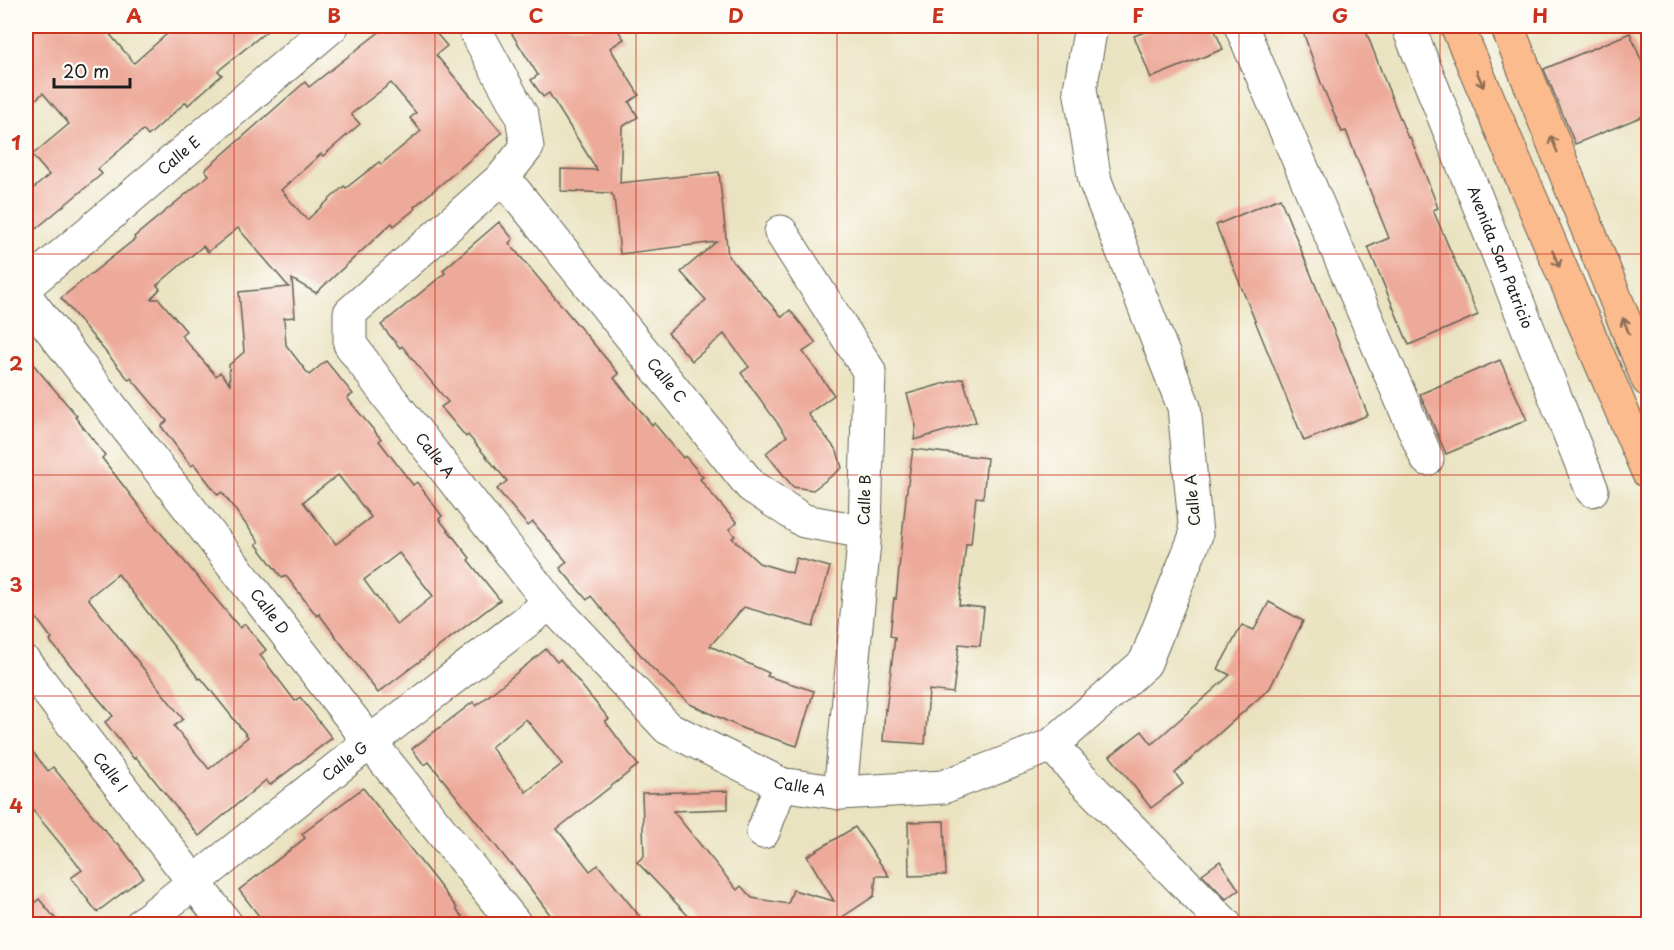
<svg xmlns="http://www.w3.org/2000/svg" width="1674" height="950" font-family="'Playpen Sans',sans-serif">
	<rect width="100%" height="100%" fill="#fdfcf7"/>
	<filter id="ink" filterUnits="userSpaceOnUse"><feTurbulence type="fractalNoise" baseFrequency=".0167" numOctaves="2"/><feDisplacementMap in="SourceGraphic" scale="12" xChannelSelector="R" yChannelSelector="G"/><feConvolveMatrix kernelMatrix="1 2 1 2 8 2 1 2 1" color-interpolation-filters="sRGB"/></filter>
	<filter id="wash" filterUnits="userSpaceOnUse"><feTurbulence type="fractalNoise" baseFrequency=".008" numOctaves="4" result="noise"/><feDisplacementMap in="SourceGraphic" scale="24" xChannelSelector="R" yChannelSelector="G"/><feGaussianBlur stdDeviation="1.35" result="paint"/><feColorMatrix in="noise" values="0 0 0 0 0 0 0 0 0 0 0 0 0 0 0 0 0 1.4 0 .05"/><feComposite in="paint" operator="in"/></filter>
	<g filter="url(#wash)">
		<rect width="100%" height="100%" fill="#eae3c1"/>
		<g id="blocks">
			<g fill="#eda999" fill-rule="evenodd">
				<path d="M 41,26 L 103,26 L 134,63 L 176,26 L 273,26 L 218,71 L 222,75 L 188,105 L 186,102 L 148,136 L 143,130 L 98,169 L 102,174 L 26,237 L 26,195 L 49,175 L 32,155 L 69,124 L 43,93 L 26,108 L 26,38 Z"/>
				<path d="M 387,26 L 430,26 L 447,46 L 436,55 L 502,133 L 414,207 L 415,209 L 394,226 L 392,223 L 316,293 L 292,279 L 295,317 L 284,318 L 286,345 L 309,375 L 326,361 L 353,394 L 347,398 L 381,439 L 379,441 L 413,485 L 417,482 L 442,516 L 439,519 L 470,558 L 468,560 L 500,600 L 378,693 L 319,614 L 317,616 L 286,576 L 282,578 L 256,544 L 259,542 L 222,492 L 218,495 L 194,464 L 191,466 L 161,426 L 167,421 L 131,378 L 129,380 L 61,298 L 135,239 L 134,237 L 209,175 L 205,170 L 305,82 L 309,87 ZM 391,83 L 416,113 L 410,118 L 421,131 L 381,164 L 379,162 L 346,188 L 344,186 L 307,220 L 281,190 L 321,154 L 323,156 L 360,124 L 351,114 ZM 238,228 L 289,287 L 239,292 L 244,352 L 229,365 L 230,384 L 220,372 L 216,376 L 181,335 L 186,331 L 159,299 L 151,299 L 160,289 L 157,285 L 203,246 L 208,252 ZM 338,475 L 371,517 L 336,544 L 303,502 ZM 399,553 L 433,596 L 397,625 L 364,580 Z"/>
				<path d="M 507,26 L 615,26 L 624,39 L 610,48 L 639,95 L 629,102 L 638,117 L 622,127 L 620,183 L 719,172 L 728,256 L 782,317 L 790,310 L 816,343 L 803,352 L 834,395 L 808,414 L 837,451 L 842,468 L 813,490 L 793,487 L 766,453 L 787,436 L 741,373 L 749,367 L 724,334 L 692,361 L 668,333 L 706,300 L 681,272 L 716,242 L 620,254 L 614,197 L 611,193 L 561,191 L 561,169 L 597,170 L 549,93 L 543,97 L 531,80 L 538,75 Z"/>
				<path d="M 1161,26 L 1213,26 L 1223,49 L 1151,78 L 1134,36 Z"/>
				<path d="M 1301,26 L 1364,26 L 1385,81 L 1408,138 L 1410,137 L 1422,166 L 1438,208 L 1433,210 L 1478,315 L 1409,345 L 1368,247 L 1389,238 L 1346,131 L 1342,132 L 1321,83 Z"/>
				<path d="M 1630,33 L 1648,77 L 1648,114 L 1575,144 L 1544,69 Z"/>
				<path d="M 1280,198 L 1368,415 L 1304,441 L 1216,225 Z"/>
				<path d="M 499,222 L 513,239 L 509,243 L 619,374 L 614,378 L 652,425 L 654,423 L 683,458 L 685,456 L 703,477 L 700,479 L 711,493 L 737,523 L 729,529 L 735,536 L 732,538 L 759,563 L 792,573 L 796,558 L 830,567 L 813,627 L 744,607 L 710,646 L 769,673 L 767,676 L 814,691 L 797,746 L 744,729 L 690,704 L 650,666 L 591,596 L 587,600 L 560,568 L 567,562 L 533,522 L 528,526 L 497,489 L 507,481 L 468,435 L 466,437 L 441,407 L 448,402 L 402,346 L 400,348 L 381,325 L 445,273 L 443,270 Z"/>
				<path d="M 26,356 L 77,416 L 75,417 L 105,455 L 102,458 L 145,514 L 240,628 L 245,624 L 266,650 L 260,655 L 295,701 L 300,697 L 332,738 L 270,785 L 266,780 L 199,836 L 136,757 L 134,759 L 105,722 L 113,716 L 50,641 L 52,639 L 26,604 ZM 118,574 L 199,679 L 201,678 L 248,737 L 209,769 L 174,726 L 183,719 L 88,598 Z"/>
				<path d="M 1500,360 L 1527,420 L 1446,454 L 1420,394 Z"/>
				<path d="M 963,378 L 976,422 L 914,440 L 916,426 L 907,394 Z"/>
				<path d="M 913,449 L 987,458 L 983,498 L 976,497 L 971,544 L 966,544 L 959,605 L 984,608 L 980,646 L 959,644 L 953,693 L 929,690 L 925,744 L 883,741 L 885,709 L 886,710 L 895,637 L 890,636 L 894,598 L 896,599 L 906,497 Z"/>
				<path d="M 1269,602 L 1303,621 L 1270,688 L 1175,773 L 1183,784 L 1151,808 L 1110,756 L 1142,731 L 1152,744 L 1230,675 L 1218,669 L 1242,625 L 1254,630 Z"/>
				<path d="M 546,649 L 557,662 L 560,659 L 609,719 L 605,721 L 638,765 L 557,829 L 590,871 L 598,865 L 646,924 L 557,924 L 512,864 L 511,865 L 429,762 L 424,765 L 412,749 L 473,702 L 476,706 ZM 526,719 L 562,764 L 526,792 L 491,747 Z"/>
				<path d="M 26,743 L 48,771 L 53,767 L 116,844 L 118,843 L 143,877 L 97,912 L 71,878 L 82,870 L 26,802 Z"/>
				<path d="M 363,788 L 457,908 L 456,909 L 469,924 L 265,924 L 239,890 L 305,838 L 302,834 Z"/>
				<path d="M 728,791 L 728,809 L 673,811 L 737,890 L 741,886 L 752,898 L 788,904 L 793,890 L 834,901 L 807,856 L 855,827 L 889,876 L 876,876 L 874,896 L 841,918 L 840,924 L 696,924 L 637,862 L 644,856 L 642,793 Z"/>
				<path d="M 944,821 L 946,875 L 909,876 L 908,822 Z"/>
				<path d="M 1220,861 L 1239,890 L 1226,899 L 1202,874 Z"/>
				<path d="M 39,899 L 60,924 L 26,924 L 26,910 Z"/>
			</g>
		</g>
	</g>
	<g filter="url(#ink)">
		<use href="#blocks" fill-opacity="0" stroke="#646256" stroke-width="1.5"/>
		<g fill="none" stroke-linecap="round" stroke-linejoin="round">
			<g stroke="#646256" stroke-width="35">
				<g id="minor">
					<path id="s1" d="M 473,26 L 522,116 L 527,147 L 503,177 L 350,313 L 350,344 L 388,396 L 550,603 L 668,728 L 781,784 L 840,793 L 943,787 L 1052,745 L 1145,663 L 1196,535 L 1184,407 L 1095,181 L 1080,89 L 1091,26"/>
					<path d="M 1241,26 L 1427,459"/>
					<path id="s2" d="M 1408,26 L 1592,490"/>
					<path id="s3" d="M 503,177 L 751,486 L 804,521 L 865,532"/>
					<path d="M 781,232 L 869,371 L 865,532 L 840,793"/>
					<path id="s4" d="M 26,286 L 332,26"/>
					<path id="s5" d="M 26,297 L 370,742 L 515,924"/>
					<path id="s6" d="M 26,663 L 226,924"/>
					<path d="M 1052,745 L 1085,782 L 1225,924"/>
					<path d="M 763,832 L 781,784"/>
					<path id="s7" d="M 142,924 L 370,742 L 550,603"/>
				</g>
			</g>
			<g stroke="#646256" stroke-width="35">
				<g id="major">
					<path d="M 1457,26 L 1648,472"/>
					<path d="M 1507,26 L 1648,380"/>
				</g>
			</g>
			<use href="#minor" stroke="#fff" stroke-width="33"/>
			<use href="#major" stroke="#fbbb8d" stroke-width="33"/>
		</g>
		<defs><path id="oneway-shaft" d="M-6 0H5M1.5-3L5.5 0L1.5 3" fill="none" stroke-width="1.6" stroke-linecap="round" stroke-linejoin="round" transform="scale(1.5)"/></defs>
		<g stroke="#8c6c54">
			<use href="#oneway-shaft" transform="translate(1480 79) rotate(67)"/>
			<use href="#oneway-shaft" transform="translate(1554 144) rotate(-112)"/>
			<use href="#oneway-shaft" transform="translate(1556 259) rotate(67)"/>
			<use href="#oneway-shaft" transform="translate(1626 326) rotate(-112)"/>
		</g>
	</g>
	<path fill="none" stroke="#c8321e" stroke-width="1.5" stroke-opacity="0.55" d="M 234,26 L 234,924M 435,26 L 435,924M 636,26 L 636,924M 837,26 L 837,924M 1038,26 L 1038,924M 1239,26 L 1239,924M 1440,26 L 1440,924M 26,254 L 1648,254M 26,475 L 1648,475M 26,696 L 1648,696"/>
	<g text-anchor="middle" stroke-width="5" stroke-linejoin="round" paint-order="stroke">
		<g font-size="15" fill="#1c1c1c" stroke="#fdfcf7">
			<text dy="5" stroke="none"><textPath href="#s4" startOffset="201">Calle E</textPath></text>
			<text dy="5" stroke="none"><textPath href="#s2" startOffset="249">Avenida San Patricio</textPath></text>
			<text dy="5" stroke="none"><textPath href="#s3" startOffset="261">Calle C</textPath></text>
			<text dy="5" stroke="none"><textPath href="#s1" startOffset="548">Calle A</textPath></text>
			<text transform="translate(865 500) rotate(-88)" y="5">Calle B</text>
			<text transform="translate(1193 500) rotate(-95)" y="5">Calle A</text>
			<text dy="5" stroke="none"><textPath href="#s5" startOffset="398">Calle D</textPath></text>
			<text dy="5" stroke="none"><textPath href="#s7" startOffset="260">Calle G</textPath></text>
			<text dy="5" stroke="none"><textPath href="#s6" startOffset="138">Calle I</textPath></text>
			<text dy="5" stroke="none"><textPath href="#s1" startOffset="1052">Calle A</textPath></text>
		</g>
	</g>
	<rect width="1674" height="950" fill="none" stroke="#fdfcf7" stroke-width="66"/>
	<path d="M54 78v9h76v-9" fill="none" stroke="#1c1c1c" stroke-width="3"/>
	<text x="63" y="78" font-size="18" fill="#1c1c1c" stroke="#fdfcf7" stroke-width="4.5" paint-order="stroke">20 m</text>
	<rect x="33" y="33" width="1608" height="884" fill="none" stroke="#c8321e" stroke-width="2"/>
	<g font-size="20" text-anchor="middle" font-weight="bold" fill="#c8321e">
		<text x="134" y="23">A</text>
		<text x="334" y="23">B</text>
		<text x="536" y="23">C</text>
		<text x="736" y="23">D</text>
		<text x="938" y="23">E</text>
		<text x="1138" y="23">F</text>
		<text x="1340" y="23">G</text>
		<text x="1540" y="23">H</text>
		<text x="16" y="150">1</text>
		<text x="16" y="371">2</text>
		<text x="16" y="592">3</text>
		<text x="16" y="813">4</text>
	</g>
</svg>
